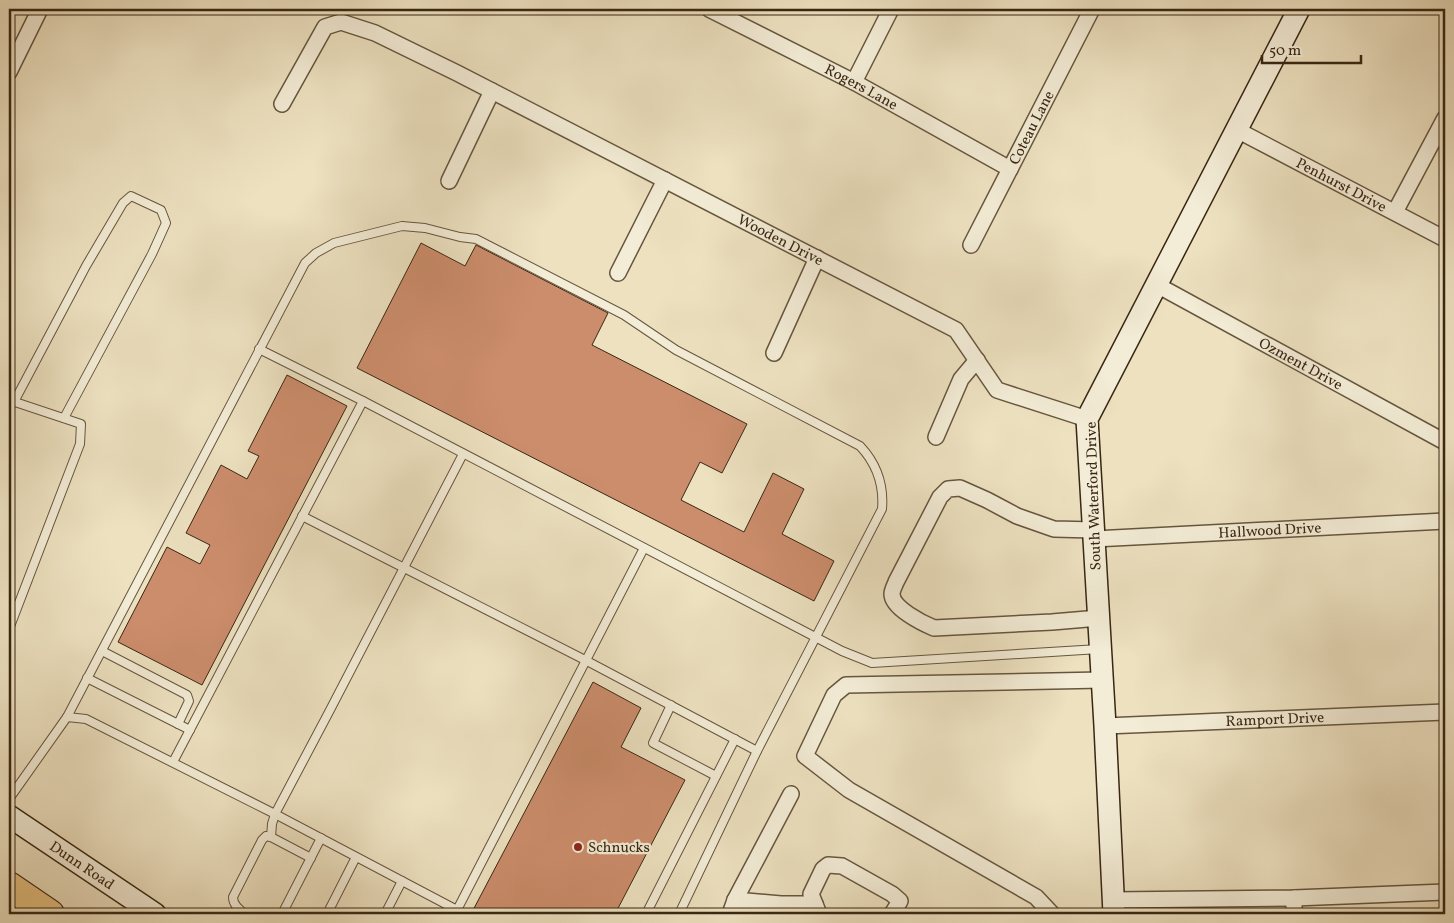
<svg xmlns="http://www.w3.org/2000/svg" width="1454" height="923" font-family="Vollkorn,serif">
	<rect width="100%" height="100%" fill="#ede1c0"/>
	<filter id="stains"><feTurbulence type="fractalNoise" baseFrequency=".004" numOctaves="4"/><feColorMatrix values="0 0 0 0 .2 0 0 0 0 .09 0 0 0 0 .02 0 0 0 .5 -.17"/></filter>
	<radialGradient id="worn" r=".72"><stop offset=".6" stop-color="#630" stop-opacity="0"/><stop offset="1" stop-color="#630" stop-opacity=".3"/></radialGradient>
	<g fill="#cc8d6c" stroke="#392713">
		<path d="M 421,243 L 465,266 L 476,245 L 608,313 L 592,345 L 747,424 L 722,473 L 700,462 L 681,500 L 744,532 L 773,473 L 804,489 L 782,534 L 834,561 L 814,601 L 357,368 Z"/>
		<path d="M 287,375 L 347,406 L 202,685 L 118,642 L 167,547 L 200,564 L 210,545 L 186,533 L 221,465 L 247,479 L 259,456 L 248,451 Z"/>
		<path d="M 593,682 L 641,708 L 621,747 L 685,780 L 615,914 L 471,914 Z"/>
	</g>
	<g fill="none" stroke-linecap="round" stroke-linejoin="round">
		<g stroke="#66563e" stroke-width="10">
			<g id="lane">
				<path d="M 259,349 L 363,401"/>
				<path d="M 9,400 L 81,424 L 80,444 L 9,629"/>
				<path d="M 14,402 L 86,266 L 123,203 L 131,196 L 161,210 L 166,223 L 152,254 L 64,418"/>
				<path d="M 302,516 L 587,661 L 757,751"/>
				<path d="M 102,651 L 187,695 L 189,701 L 178,724"/>
				<path d="M 87,678 L 190,730"/>
				<path d="M 671,705 L 653,743 L 716,776"/>
				<path d="M 67,717 L 305,263 L 316,253 L 334,243 L 402,226 L 425,228 L 460,237 L 476,239 L 624,315 L 676,350 L 860,446 C 876,463 884,485 882,509 L 757,751 L 679,914"/>
				<path d="M 173,762 L 363,401 L 842,651 L 872,663 L 1099,649"/>
				<path d="M 9,799 L 67,717 L 86,719 L 275,814 L 457,910 L 644,548"/>
				<path d="M 271,837 L 272,824 L 275,814 L 330,710 L 463,454"/>
				<path d="M 246,914 C 239,910 233,905 233,897 L 262,840 L 266,836 L 271,837 L 311,858"/>
				<path d="M 282,914 L 321,838"/>
				<path d="M 327,914 L 356,857"/>
				<path d="M 385,914 L 402,881"/>
				<path d="M 646,914 L 735,739"/>
			</g>
		</g>
		<g stroke="#66563e" stroke-width="18">
			<g id="street">
				<path id="s1" d="M 709,9 L 854,82 L 1010,169"/>
				<path d="M 9,72 L 40,9"/>
				<path d="M 854,82 L 891,9"/>
				<path id="s2" d="M 282,104 L 325,27 L 341,22 L 375,33 L 457,73 L 956,330 L 997,390 L 1087,419"/>
				<path id="s3" d="M 1237,130 L 1445,239"/>
				<path d="M 449,181 L 492,91"/>
				<path d="M 1395,212 L 1445,118"/>
				<path id="s4" d="M 971,245 L 1092,9"/>
				<path d="M 618,273 L 665,180"/>
				<path id="s5" d="M 1157,285 L 1445,442"/>
				<path d="M 774,353 L 817,258"/>
				<path d="M 936,437 L 961,379 L 977,360"/>
				<path d="M 1094,530 L 1054,529 L 1017,516 L 987,500 L 960,488 L 948,489 L 940,497 L 896,582 C 895,585 892,590 892,594 C 892,608 922,623 934,628 L 1052,622 L 1099,618"/>
				<path id="s6" d="M 1094,539 L 1445,521"/>
				<path id="s7" d="M 1105,726 L 1445,712"/>
				<path d="M 1294,898 L 1294,914"/>
				<path d="M 735,900 L 781,904 L 815,904"/>
				<path d="M 1113,900 L 1294,898 L 1445,892"/>
				<path d="M 730,914 L 735,900 L 791,794"/>
				<path d="M 819,914 L 811,894 L 823,869 L 828,865 L 842,866 L 892,894 L 900,901 L 892,914"/>
				<path d="M 1052,914 L 1036,897 L 849,790 L 805,756 L 834,695 L 846,685 L 1102,680"/>
			</g>
		</g>
		<g stroke="#392713" stroke-width="24">
			<g id="secondary">
				<path id="s8" d="M 9,816 L 155,914"/>
				<path d="M 1114,914 L 1105,726 L 1087,419 L 1299,9"/>
			</g>
		</g>
		<g stroke="#392713" stroke-width="30">
			<path id="highway" d="M 9,886 L 50,914"/>
		</g>
		<use href="#lane" stroke="#f3ecd6" stroke-width="8"/>
		<use href="#street" stroke="#f3ecd6" stroke-width="15"/>
		<use href="#secondary" stroke="#f3ecd6" stroke-width="21"/>
		<use href="#highway" stroke="#e6c080" stroke-width="28"/>
	</g>
	<circle fill="#8f2418" stroke="#f3ecd6" stroke-width="2" cx="578" cy="847" r="5"/>
	<g text-anchor="middle" stroke-width="4.5" stroke-linejoin="round" paint-order="stroke">
		<g font-size="15" fill="#392713" stroke="#f3ecd6">
			<text dy="5" stroke="none"><textPath href="#s1" startOffset="171">Rogers Lane</textPath></text>
			<text dy="5" stroke="none"><textPath href="#s4" startOffset="132">Coteau Lane</textPath></text>
			<text dy="5" stroke="none"><textPath href="#s3" startOffset="118">Penhurst Drive</textPath></text>
			<text dy="5" stroke="none"><textPath href="#s2" startOffset="596">Wooden Drive</textPath></text>
			<text dy="5" stroke="none"><textPath href="#s5" startOffset="164">Ozment Drive</textPath></text>
			<text transform="translate(1093 496) rotate(-92)" y="5">South Waterford Drive</text>
			<text dy="5" stroke="none"><textPath href="#s6" startOffset="176">Hallwood Drive</textPath></text>
			<text dy="5" stroke="none"><textPath href="#s7" startOffset="170">Ramport Drive</textPath></text>
			<text dy="5" stroke="none"><textPath href="#s8" startOffset="88">Dunn Road</textPath></text>
		</g>
		<g font-size="15" fill="#392713" stroke="#f3ecd6" text-anchor="start">
			<text x="588" y="852">Schnucks</text>
		</g>
	</g>
	<rect width="1454" height="923" fill="none" stroke="#ede1c0" stroke-width="30"/>
	<rect x="10" y="10" width="1434" height="903" fill="none" stroke="#392713" stroke-width="2.5"/>
	<rect x="15" y="15" width="1424" height="893" fill="none" stroke="#392713"/>
	<path d="M1262 55v8h99v-8" fill="none" stroke="#392713" stroke-width="2.5"/>
	<text x="1269" y="55" font-size="15" fill="#392713" stroke="#f3ecd6" stroke-width="4" paint-order="stroke">50 m</text>
	<rect width="100%" height="100%" filter="url(#stains)"/>
	<rect width="100%" height="100%" fill="url(#worn)"/>
</svg>
